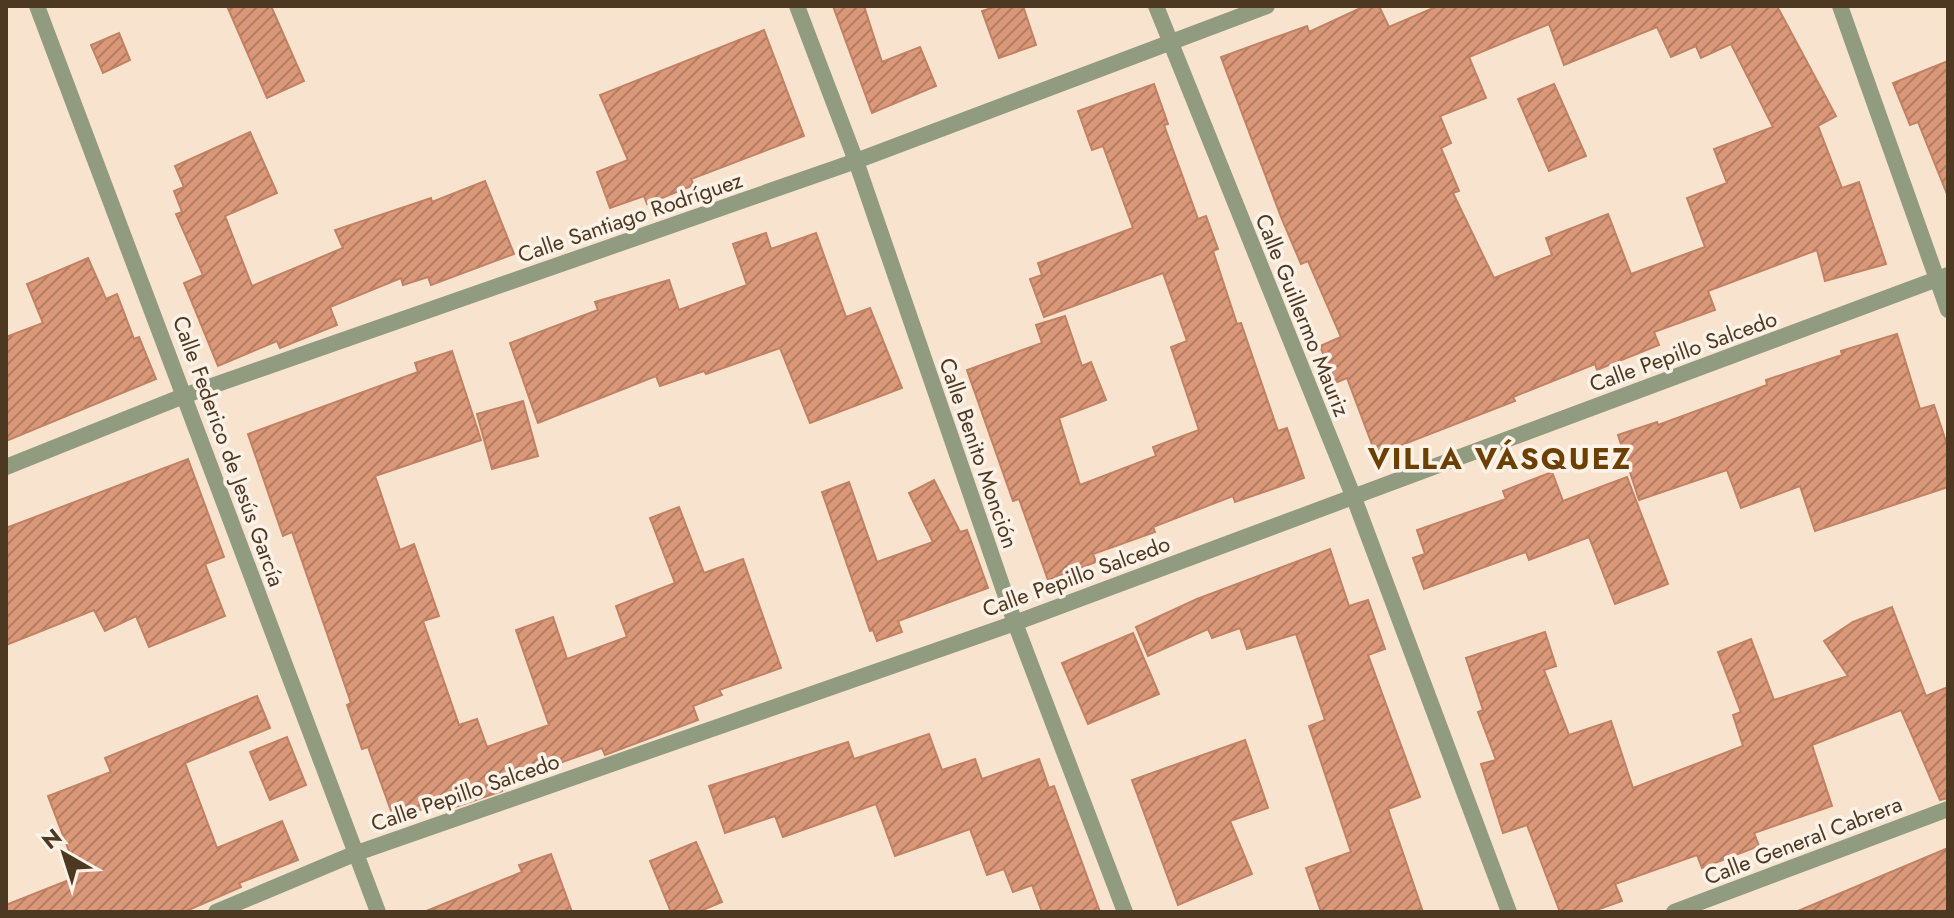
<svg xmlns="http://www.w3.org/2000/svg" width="1954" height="918" font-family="Jost,sans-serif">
	<defs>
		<pattern id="building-hatch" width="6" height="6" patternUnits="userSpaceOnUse" patternTransform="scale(2)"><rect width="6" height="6" fill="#da9879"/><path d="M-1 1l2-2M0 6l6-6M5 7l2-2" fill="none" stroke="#b37d63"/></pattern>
	</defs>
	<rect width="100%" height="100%" fill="#f8e3ce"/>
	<g fill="url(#building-hatch)" stroke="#c18163" stroke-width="2" fill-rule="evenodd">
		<path d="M 227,6 L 271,6 L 304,81 L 267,98 Z"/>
		<path d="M 833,6 L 864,6 L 882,62 L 920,47 L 936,86 L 872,113 Z"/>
		<path d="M 997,6 L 1023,6 L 1036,45 L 999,58 L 982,11 Z"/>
		<path d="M 1365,6 L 1379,6 L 1389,27 L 1438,6 L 1777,6 L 1836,116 L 1818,126 L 1842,188 L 1859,182 L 1886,264 L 1825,281 L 1817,250 L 1708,291 L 1715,310 L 1654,332 L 1659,345 L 1597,370 L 1595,364 L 1513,397 L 1515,401 L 1376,455 L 1347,378 L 1335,383 L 1320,346 L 1341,337 L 1308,261 L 1301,264 L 1281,217 L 1221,57 L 1307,26 L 1309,32 ZM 1549,24 L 1564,65 L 1657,27 L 1671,57 L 1696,46 L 1701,58 L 1731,44 L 1773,127 L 1714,149 L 1727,183 L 1687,198 L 1705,247 L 1631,274 L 1608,214 L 1546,238 L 1552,255 L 1494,278 L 1453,193 L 1459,191 L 1441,148 L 1451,143 L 1440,116 L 1486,98 L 1469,57 Z"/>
		<path d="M 764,30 L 804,136 L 691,179 L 694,185 L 647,204 L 644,196 L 610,208 L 597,172 L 628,160 L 600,95 Z"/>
		<path d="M 119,33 L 130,60 L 103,73 L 91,45 Z"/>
		<path d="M 1948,61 L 1948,194 L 1947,194 L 1918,122 L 1910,125 L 1893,83 Z"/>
		<path d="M 1154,84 L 1168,124 L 1164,125 L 1198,219 L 1206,216 L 1218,249 L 1213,251 L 1237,324 L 1241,323 L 1278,431 L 1287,428 L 1304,478 L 1235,502 L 1233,496 L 1153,527 L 1155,532 L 1093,554 L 1096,562 L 1048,580 L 1019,499 L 1013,501 L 967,370 L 1042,343 L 1036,325 L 1065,316 L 1082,366 L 1091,362 L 1106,400 L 1059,418 L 1080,485 L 1156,456 L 1153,447 L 1199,430 L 1171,347 L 1187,341 L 1163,273 L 1044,317 L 1030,279 L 1042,275 L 1038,263 L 1133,228 L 1103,146 L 1092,150 L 1078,111 Z"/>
		<path d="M 1554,84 L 1586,156 L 1549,171 L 1518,99 Z"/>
		<path d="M 250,132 L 277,193 L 225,216 L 252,286 L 343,248 L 335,230 L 431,198 L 432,202 L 485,181 L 514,254 L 431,285 L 428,277 L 403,285 L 401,278 L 330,307 L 337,325 L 280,348 L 277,341 L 218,366 L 184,283 L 203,275 L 176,214 L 182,212 L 174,191 L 184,187 L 175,166 Z"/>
		<path d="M 766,233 L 771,249 L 816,233 L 846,317 L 870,308 L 902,388 L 810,423 L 780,348 L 706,374 L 704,371 L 660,386 L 656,376 L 538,423 L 510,343 L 598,310 L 595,302 L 669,280 L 679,310 L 747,285 L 733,244 Z"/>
		<path d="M 88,258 L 106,299 L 117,294 L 134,339 L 139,337 L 156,379 L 6,441 L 6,337 L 43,323 L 27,284 Z"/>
		<path d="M 1897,334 L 1920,409 L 1934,405 L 1948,448 L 1948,487 L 1815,531 L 1800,486 L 1741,508 L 1727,470 L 1639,500 L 1618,435 L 1657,422 L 1658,425 L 1767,385 L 1766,380 L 1842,355 L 1841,351 Z"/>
		<path d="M 452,351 L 481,440 L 375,476 L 400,550 L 414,544 L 439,616 L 423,621 L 459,725 L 477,719 L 487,747 L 549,725 L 516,630 L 553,617 L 567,659 L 627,637 L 616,606 L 675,583 L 650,518 L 679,507 L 704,573 L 743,559 L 781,668 L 719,690 L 722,695 L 693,706 L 698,720 L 605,755 L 602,748 L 500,784 L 502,791 L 455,807 L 452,799 L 394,819 L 368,747 L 362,749 L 347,705 L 351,703 L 292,532 L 283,536 L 248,434 L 418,372 L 415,363 Z"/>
		<path d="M 523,401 L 538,456 L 492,469 L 477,414 Z"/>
		<path d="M 188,459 L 224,557 L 205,564 L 225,616 L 149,647 L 136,616 L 105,631 L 94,610 L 6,645 L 6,528 Z"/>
		<path d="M 1552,472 L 1563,501 L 1627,477 L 1668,584 L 1615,604 L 1589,537 L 1529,560 L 1526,552 L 1424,589 L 1413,558 L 1425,554 L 1417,530 L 1506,499 L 1503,491 Z"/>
		<path d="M 934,480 L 960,532 L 967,530 L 988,588 L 898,621 L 902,632 L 877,641 L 873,630 L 870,631 L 822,492 L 849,482 L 877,562 L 933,542 L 909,493 Z"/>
		<path d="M 1330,549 L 1349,606 L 1368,600 L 1385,649 L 1368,655 L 1420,797 L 1388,809 L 1423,912 L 1321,912 L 1306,868 L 1351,852 L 1309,726 L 1325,720 L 1296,634 L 1247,649 L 1240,628 L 1212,638 L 1208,629 L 1148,656 L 1136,627 L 1197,599 Z"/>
		<path d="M 1892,607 L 1926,696 L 1948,687 L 1948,798 L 1940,800 L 1901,710 L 1812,745 L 1832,806 L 1754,833 L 1759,846 L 1702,868 L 1697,855 L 1615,884 L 1622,901 L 1591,912 L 1560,912 L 1527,825 L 1503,833 L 1481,764 L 1496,760 L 1478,712 L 1483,710 L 1466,658 L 1545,632 L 1556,666 L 1544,670 L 1569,735 L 1611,721 L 1633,788 L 1743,746 L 1733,715 L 1741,712 L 1718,652 L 1751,639 L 1774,700 L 1848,676 L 1824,641 L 1853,622 Z"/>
		<path d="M 1133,633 L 1159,694 L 1088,724 L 1062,663 Z"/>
		<path d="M 257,696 L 270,728 L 185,763 L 217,848 L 282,821 L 298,860 L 239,883 L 241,887 L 184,912 L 6,912 L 6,905 L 69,880 L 64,868 L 74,864 L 48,796 L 111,772 L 105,758 Z"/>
		<path d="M 929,734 L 942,770 L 975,759 L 982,779 L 1039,759 L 1049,788 L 1054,786 L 1100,912 L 1042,912 L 1032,885 L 1013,892 L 1004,869 L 987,875 L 970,829 L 895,856 L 876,804 L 783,837 L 775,816 L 725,833 L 709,786 L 848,742 L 854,759 Z"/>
		<path d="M 287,737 L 306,785 L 270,800 L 250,752 Z"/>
		<path d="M 1245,740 L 1268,808 L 1230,821 L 1252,874 L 1178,905 L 1132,780 Z"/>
		<path d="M 696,842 L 722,902 L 698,912 L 671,912 L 650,861 Z"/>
		<path d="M 1948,848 L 1948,912 L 1798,912 L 1798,911 Z"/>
		<path d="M 551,854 L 572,912 L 424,912 L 522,872 L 519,865 Z"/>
	</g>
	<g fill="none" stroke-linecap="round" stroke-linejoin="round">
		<g stroke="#909b80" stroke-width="16">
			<path d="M 37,6 L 378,912"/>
			<path d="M 797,6 L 856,161 L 1015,623 L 1125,912"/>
			<path d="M 1156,6 L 1354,498 L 1509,912"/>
			<path d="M 1840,6 L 1948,310"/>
			<path d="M 6,467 L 186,395 L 856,161 L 1267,6"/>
			<path d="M 216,912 L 354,854 L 1015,623 L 1948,275"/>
			<path d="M 1674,912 L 1948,809"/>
		</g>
	</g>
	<g text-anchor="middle" stroke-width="7" stroke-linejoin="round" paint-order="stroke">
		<g font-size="22" fill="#4d3822" stroke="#fdf2e8">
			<text transform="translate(630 217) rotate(-19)" y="8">Calle Santiago Rodríguez</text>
			<text transform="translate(1303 315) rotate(68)" y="8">Calle Guillermo Mauriz</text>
			<text transform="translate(1683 351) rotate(-20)" y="8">Calle Pepillo Salcedo</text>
			<text transform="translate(229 451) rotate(70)" y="8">Calle Federico de Jesús García</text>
			<text transform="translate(979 453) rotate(71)" y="8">Calle Benito Monción</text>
			<text transform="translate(1076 576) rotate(-20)" y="8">Calle Pepillo Salcedo</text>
			<text transform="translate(465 792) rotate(-19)" y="8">Calle Pepillo Salcedo</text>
			<text transform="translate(1803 840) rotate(-21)" y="8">Calle General Cabrera</text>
		</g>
		<g font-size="30" font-weight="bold" letter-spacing="2" fill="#6c4003" stroke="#fdf2e8">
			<text x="1500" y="469">VILLA VÁSQUEZ</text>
		</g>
	</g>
	<rect width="1954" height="918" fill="none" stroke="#4d3822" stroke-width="16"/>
	<g transform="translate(64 854) rotate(321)" stroke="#fdf2e8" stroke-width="6" paint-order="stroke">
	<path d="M0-6L14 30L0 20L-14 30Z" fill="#4d3822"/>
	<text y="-12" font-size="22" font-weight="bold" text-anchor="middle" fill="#4d3822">N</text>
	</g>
</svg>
